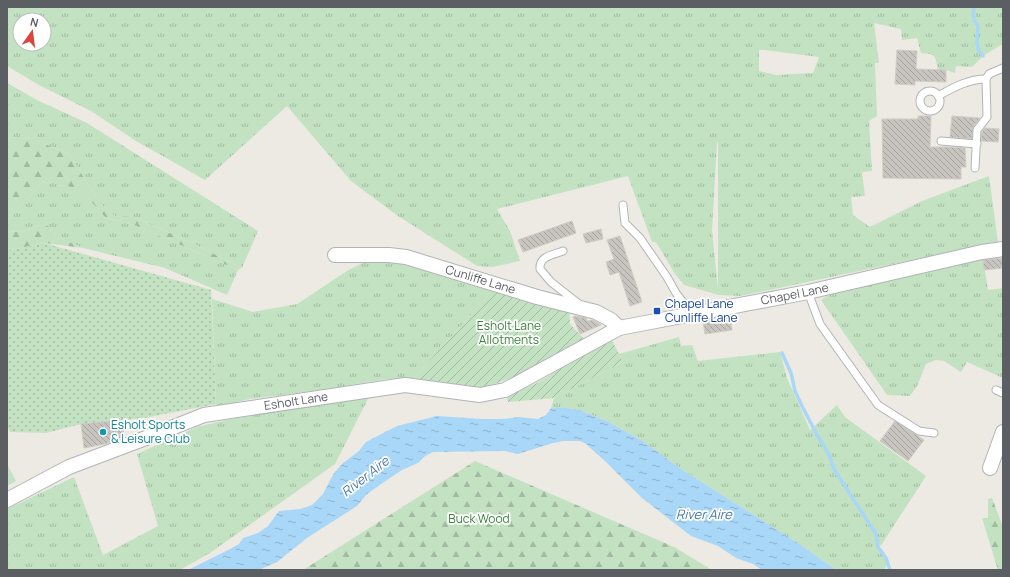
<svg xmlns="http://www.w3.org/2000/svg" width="1010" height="577" font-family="Manrope,sans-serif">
	<defs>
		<pattern id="grass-tufts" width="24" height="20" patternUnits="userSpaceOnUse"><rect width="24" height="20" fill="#c3e2c2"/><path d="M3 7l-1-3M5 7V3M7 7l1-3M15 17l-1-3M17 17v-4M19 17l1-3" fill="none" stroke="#a1baa1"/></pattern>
		<pattern id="forest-firs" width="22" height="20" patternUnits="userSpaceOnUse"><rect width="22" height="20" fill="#c3e2c2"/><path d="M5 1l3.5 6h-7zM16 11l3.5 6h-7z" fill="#a1baa1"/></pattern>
		<pattern id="park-dots" width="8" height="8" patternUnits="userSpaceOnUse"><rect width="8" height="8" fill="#c3e2c2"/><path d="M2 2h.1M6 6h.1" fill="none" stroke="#a1baa1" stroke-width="1.8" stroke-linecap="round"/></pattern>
		<pattern id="garden-furrows" width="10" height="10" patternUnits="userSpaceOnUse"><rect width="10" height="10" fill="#c3e2c2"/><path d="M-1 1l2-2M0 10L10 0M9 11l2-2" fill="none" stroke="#a1baa1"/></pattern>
		<pattern id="water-ripples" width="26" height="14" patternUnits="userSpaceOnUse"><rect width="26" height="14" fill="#a9d7f7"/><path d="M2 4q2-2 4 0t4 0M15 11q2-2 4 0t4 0" fill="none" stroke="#8db2cc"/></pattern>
		<pattern id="building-back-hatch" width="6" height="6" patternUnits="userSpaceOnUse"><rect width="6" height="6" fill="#c8c5c0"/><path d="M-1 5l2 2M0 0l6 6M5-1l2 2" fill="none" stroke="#a5a3a0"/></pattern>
	</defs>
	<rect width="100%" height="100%" fill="#edeae3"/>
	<g fill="url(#grass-tufts)" fill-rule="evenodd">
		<path d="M 7,7 L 1003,7 L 1003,45 L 1001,45 L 983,56 L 972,67 L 956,66 L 955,73 L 946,70 L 938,70 C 935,55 936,54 921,53 L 917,38 L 902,40 L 901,29 L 874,23 L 879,63 L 875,63 L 877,116 L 869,121 L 872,171 L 862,172 L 865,196 L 851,197 L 853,215 L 870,227 L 922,201 L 989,176 L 998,242 L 740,296 L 719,295 L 684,285 L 675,274 L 656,242 L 652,242 L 628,176 L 497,209 L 510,231 L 520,261 L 492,267 L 477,266 L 398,216 L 351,181 L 287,106 L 205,180 L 136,141 L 91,111 L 39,85 L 7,66 ZM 20,20 L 44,20 L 44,44 L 20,44 ZM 759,50 L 764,50 L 819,57 L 813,73 L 776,75 L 759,71 ZM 717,141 L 718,143 L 718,289 L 712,231 Z"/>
		<path d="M 7,83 L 37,100 L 87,123 L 258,231 L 242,268 L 192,243 L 134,217 L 115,216 L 100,203 L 69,154 L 23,135 L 7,139 Z"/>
		<path d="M 46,179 L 59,185 L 79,188 L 106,218 L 137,226 L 238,270 L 227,295 L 165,268 L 83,248 L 57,237 L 52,228 L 43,224 L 24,232 L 7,231 L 8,219 Z"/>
		<path d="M 983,259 L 988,290 L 1003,288 L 1003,378 L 967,362 L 961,372 L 944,361 L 936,360 L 926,364 L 917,386 L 910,396 L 887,395 L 821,300 L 830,294 Z"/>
		<path d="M 378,261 C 418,263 458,276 496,287 L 414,378 L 386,379 L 328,389 L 250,399 L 220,406 L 216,404 L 212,299 L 253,312 L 297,304 L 347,271 L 364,262 Z"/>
		<path d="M 679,337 L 681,346 L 692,345 L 698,361 L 780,352 L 787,378 L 810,430 L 837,405 L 845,417 L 926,476 L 880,547 L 889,561 L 884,570 L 836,570 L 801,545 L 681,469 L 644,442 L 609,422 L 582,411 L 567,408 L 551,408 L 554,398 L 623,362 L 619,354 Z"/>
		<path d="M 369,397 L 335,464 L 210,553 L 180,570 L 7,570 L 7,509 L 74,477 L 103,555 L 158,526 L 137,454 L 197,427 L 235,418 Z"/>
	</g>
	<g fill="url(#forest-firs)">
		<path d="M 23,135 L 69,154 L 100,203 L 115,216 L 134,217 L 192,243 L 242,268 L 238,270 L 137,226 L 106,218 L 79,188 L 59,185 L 46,179 L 8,219 L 7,231 L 24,232 L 43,224 L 52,228 L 57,237 L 83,248 L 44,243 L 7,251 L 7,139 Z"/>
		<path d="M 475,461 L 674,547 L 712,570 L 303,570 Z"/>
		<path d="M 992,498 L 1003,527 L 1003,570 L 998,570 L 982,518 L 988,518 L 988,499 Z"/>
	</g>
	<path fill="url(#park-dots)" d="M 44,243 L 211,290 L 216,404 L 144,418 L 81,424 L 46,433 L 10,432 L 7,425 L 7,251 Z"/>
	<g fill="url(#garden-furrows)">
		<path d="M 496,287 L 569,308 L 570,324 L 584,339 C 554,355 508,385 475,388 C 458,389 431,381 414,378 Z"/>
		<path d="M 611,338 L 623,362 L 554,398 L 508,402 L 506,396 L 537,383 Z"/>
	</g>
	<path fill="#c3e2c2" d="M 7,464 L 16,481 L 7,486 Z"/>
	<path fill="url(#water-ripples)" d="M 551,408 L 567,408 L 582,411 L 609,422 L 644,442 L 681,469 L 801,545 L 836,570 L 762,570 L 753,564 L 736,558 L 718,546 L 691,536 L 642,498 L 607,463 L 586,444 L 580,441 L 563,441 L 553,443 L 518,454 L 505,451 L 433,452 L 425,456 L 418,463 L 402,470 L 387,480 L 367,494 L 357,506 L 307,538 L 277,562 L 259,570 L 188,570 L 230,549 L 239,544 L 243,538 L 258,533 L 268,526 L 279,511 L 300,509 L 312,505 L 323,494 L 334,473 L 343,463 L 359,451 L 366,442 L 397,426 L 437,416 L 482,419 L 504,419 L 519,417 L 538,419 L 546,415 Z"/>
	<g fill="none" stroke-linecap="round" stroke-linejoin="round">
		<g stroke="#a9d7f7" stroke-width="3.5">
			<path d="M 974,7 L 973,17 L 978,27 L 977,43 L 979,51 L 983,56"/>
			<path d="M 782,353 L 791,373 L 795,391 L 802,406 L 816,433 L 828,453 L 835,471 L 876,534 L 878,547 L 886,558 L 890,570"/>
		</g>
	</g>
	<g fill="url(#building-back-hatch)" stroke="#d1ccc2">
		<path d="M 897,50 L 917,51 L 916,69 L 946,70 L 946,82 L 915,81 L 915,85 L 895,84 Z"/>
		<path d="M 918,116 L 931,116 L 930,147 L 949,147 L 965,148 L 966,167 L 961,167 L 961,179 L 883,178 L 882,119 L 918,119 Z"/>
		<path d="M 952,116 L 980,118 L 973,127 L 972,139 L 950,137 Z"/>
		<path d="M 985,128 L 999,129 L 998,142 L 981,141 L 982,132 Z"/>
		<path d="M 572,221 L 576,233 L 523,252 L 518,240 Z"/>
		<path d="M 601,229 L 603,239 L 586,243 L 583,234 Z"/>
		<path d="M 620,236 L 642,302 L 630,306 L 619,272 L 610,275 L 606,262 L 614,259 L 607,240 Z"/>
		<path d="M 1003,258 L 1003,268 L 984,270 L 983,260 Z"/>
		<path d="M 575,316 L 586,318 L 587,321 L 593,320 L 601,325 L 580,334 L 573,317 Z"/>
		<path d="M 730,316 L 732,330 L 705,334 L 703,321 Z"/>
		<path d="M 122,420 L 124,437 L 105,444 L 84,448 L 81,424 Z"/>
		<path d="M 895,421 L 924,440 L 908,461 L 880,441 Z"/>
	</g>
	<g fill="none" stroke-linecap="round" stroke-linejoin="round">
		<g stroke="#b1b4b7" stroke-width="9">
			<g id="lane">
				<circle cx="930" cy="101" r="10"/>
				<path d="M 938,96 C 954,87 969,79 986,79"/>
				<path d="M 941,141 L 977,144"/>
				<path d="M 975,168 L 977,130 L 987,117 L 986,79 L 989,74 L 1003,68"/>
				<path d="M 623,205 L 625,223 L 640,238 L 667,277 L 676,293 L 692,314"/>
				<path d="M 563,251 C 553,255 539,256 540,269 L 551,282 L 579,304"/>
				<path d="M 808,292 L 820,324 L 878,405 L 919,431 L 934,433"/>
				<path d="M 996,390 L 1003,393"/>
			</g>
		</g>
		<g stroke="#b1b4b7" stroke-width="16">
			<g id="street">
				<path id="s1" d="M 335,255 L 389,255 L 406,257 L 537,297 L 596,312 L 611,320 L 619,328"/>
				<path d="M 990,468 L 1003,432"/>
				<path id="s2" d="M 7,500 L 69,467 L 146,438 L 204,415 L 405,385 L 480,395 L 505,390 L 619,328 L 808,292 L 982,252 L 1003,249"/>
			</g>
		</g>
		<use href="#lane" stroke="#fff" stroke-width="7"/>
		<use href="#street" stroke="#fff" stroke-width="14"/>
	</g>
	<rect fill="#1a4fb4" stroke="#fff" stroke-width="1.5" x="653" y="307" width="8" height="8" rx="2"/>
	<circle fill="#0f9aa8" stroke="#fff" stroke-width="1.5" cx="103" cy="432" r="4"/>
	<g text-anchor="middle" stroke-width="3.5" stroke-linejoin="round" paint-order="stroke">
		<g font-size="12" fill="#5b5f63" stroke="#fff">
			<text dy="4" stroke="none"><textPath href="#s1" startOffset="149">Cunliffe Lane</textPath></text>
			<text dy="4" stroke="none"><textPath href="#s2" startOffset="828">Chapel Lane</textPath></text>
			<text dy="4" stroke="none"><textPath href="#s2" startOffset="308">Esholt Lane</textPath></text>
		</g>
		<g font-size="12" fill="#164399" stroke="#fff" text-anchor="start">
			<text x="665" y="308">Chapel Lane<tspan x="665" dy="14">Cunliffe Lane</tspan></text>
		</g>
		<g font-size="12" fill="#3c813e" stroke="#fff">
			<text x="509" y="330">Esholt Lane<tspan x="509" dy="14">Allotments</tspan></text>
			<text x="479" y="523">Buck Wood</text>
		</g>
		<g font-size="12" fill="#0d838f" stroke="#fff" text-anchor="start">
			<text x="111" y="429">Esholt Sports<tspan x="111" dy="14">&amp; Leisure Club</tspan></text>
		</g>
		<g font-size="13" font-style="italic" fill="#4878a7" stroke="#fff">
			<text transform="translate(365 476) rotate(-38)" y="5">River Aire</text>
			<text x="704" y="519">River Aire</text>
		</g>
	</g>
	<rect width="1010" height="577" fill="none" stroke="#5b5f63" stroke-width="16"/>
	<g transform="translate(32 32) rotate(14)"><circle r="19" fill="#ffffff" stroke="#bdbfc1"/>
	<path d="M0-3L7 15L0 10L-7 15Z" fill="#da453c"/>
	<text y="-6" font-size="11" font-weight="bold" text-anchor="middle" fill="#5b5f63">N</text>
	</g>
</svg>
